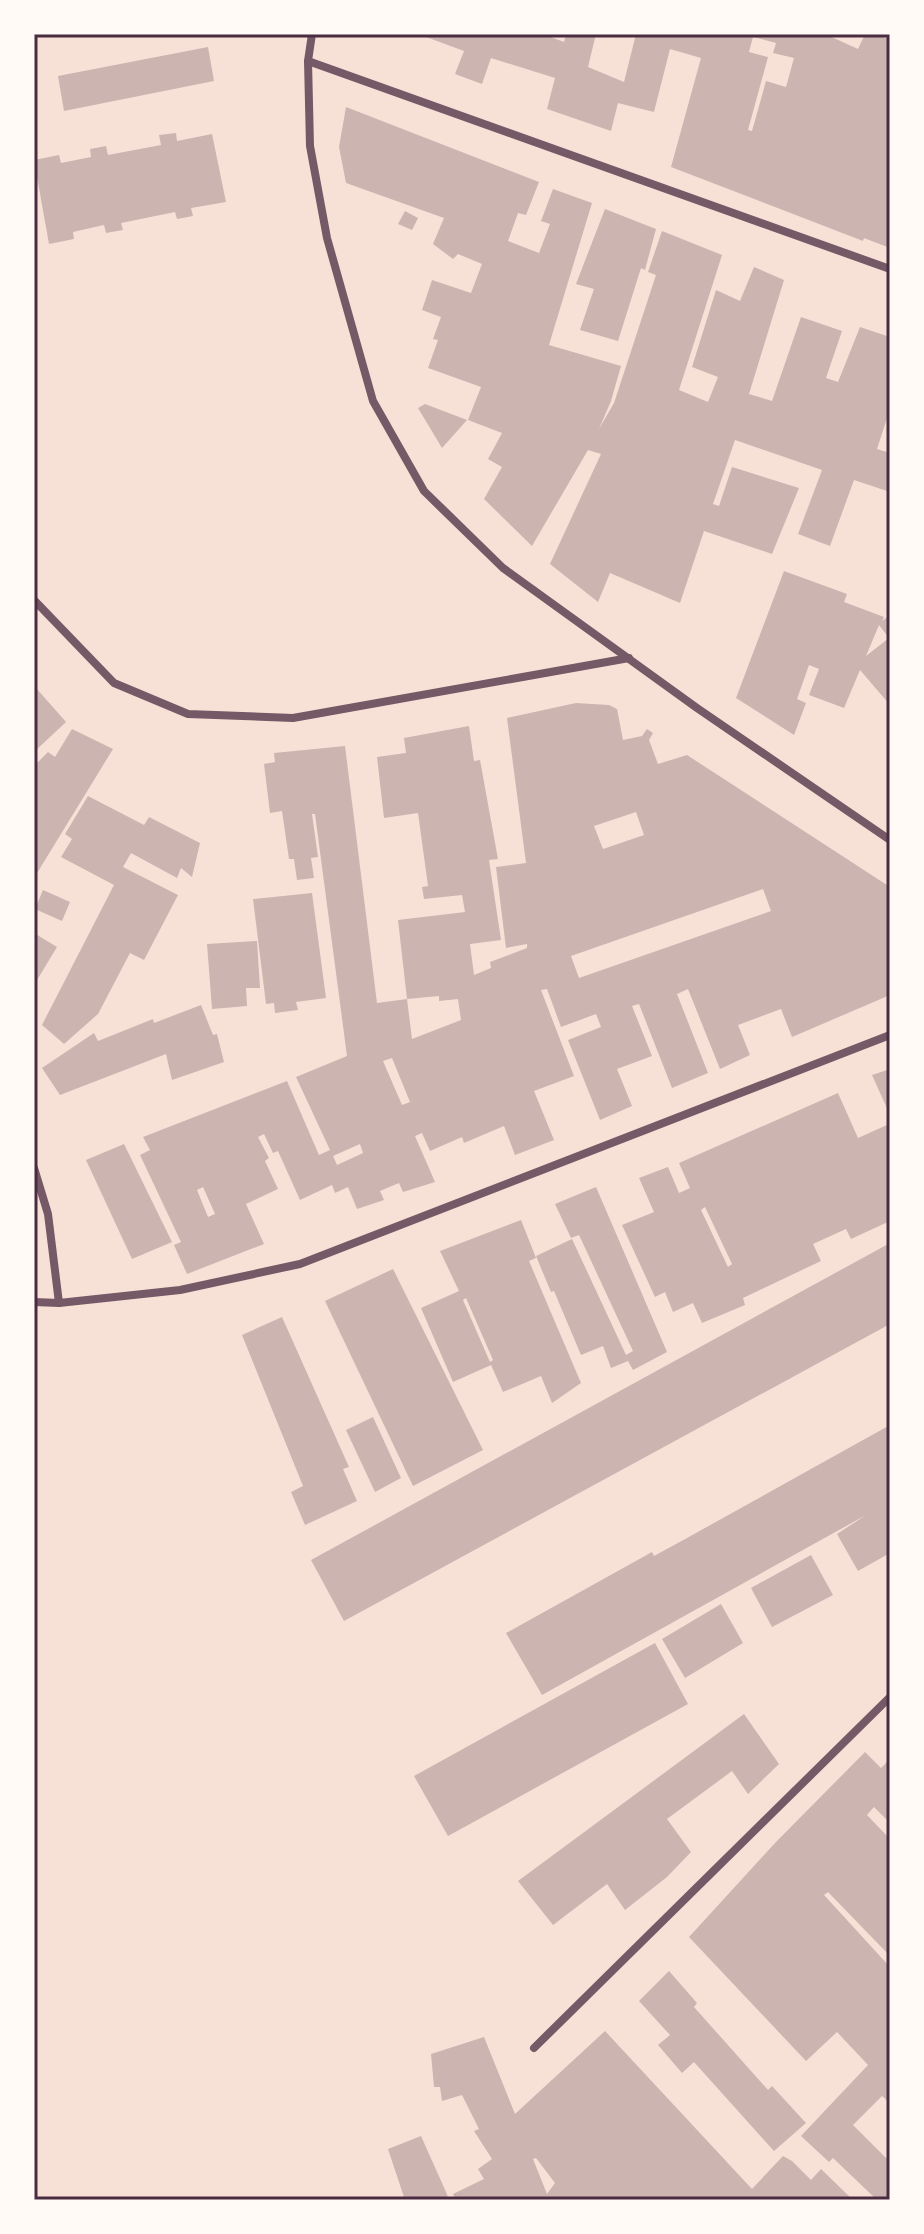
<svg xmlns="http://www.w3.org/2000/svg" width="924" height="2234" font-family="Lora,serif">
	<rect width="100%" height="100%" fill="#f7e1d7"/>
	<g fill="#ccb4b1" fill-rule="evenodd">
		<path d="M 418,34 L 543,34 L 564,42 L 566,34 L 596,34 L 588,67 L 624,82 L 636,34 L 825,34 L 858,49 L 865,34 L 878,34 L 890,40 L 890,248 L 864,238 L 863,241 L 671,167 L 701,58 L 670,49 L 654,112 L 618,103 L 611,131 L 547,109 L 555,78 L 491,58 L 482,84 L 455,74 L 464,51 ZM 753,37 L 776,43 L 773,53 L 794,58 L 786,87 L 766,81 L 752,131 L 748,130 L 768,57 L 749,52 Z"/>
		<path d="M 208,47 L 214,81 L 64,111 L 58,76 Z"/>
		<path d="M 346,107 L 539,182 L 526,215 L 518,213 L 508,241 L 539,253 L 550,224 L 541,221 L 553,189 L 592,203 L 549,345 L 621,366 L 611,401 L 599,429 L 614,403 L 656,275 L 648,272 L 662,231 L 722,255 L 679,390 L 708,402 L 718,377 L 692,367 L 716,290 L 740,301 L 754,267 L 784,280 L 749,394 L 772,401 L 801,317 L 842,331 L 826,378 L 838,382 L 860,327 L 890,337 L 890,409 L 877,449 L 890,453 L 890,492 L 854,480 L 830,546 L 798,534 L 822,470 L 735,440 L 713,504 L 719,506 L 732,467 L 799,488 L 772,554 L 704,531 L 680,603 L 610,573 L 598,602 L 550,564 L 601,454 L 588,450 L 532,546 L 484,499 L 502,467 L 488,459 L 502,433 L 468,420 L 481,387 L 428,368 L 438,340 L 433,339 L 441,317 L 422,310 L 432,280 L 471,293 L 482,264 L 458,254 L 453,259 L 433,244 L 444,218 L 346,183 L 339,147 Z"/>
		<path d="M 176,133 L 177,141 L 212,134 L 226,202 L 191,208 L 193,216 L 177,219 L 175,212 L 121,223 L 123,230 L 106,233 L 104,225 L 73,232 L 74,239 L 49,244 L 34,160 L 59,155 L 61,163 L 91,157 L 90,149 L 106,146 L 108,155 L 161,145 L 159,135 Z"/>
		<path d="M 605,209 L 656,229 L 645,270 L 641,268 L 618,341 L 580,330 L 594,289 L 576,284 Z"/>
		<path d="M 405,211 L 418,218 L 412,230 L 398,224 Z"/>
		<path d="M 425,404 L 467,420 L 442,448 L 418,408 Z"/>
		<path d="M 784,571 L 847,594 L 844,602 L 884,617 L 882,621 L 890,615 L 890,705 L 860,670 L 844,708 L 809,695 L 819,669 L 809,665 L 797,699 L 806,703 L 794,735 L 736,698 ZM 879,625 L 889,638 L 866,656 Z"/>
		<path d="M 36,688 L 66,722 L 34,752 L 34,689 Z"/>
		<path d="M 576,703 L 609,705 L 617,709 L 623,740 L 642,736 L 647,729 L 653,733 L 649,740 L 658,764 L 687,755 L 890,887 L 890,995 L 792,1037 L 781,1009 L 738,1025 L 750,1055 L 720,1069 L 688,989 L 677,994 L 708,1073 L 672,1088 L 639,1004 L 632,1006 L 652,1056 L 617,1069 L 632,1106 L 600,1120 L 568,1040 L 601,1027 L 596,1014 L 561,1027 L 547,989 L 541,990 L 574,1076 L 534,1091 L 554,1140 L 515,1155 L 504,1126 L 464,1143 L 462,1137 L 430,1151 L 422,1133 L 415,1136 L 435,1182 L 403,1192 L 399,1183 L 380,1191 L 384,1200 L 357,1209 L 348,1187 L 335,1193 L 332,1185 L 300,1200 L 278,1151 L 273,1153 L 264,1134 L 258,1137 L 269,1158 L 265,1161 L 278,1189 L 246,1204 L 264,1244 L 187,1274 L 174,1245 L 181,1242 L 140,1155 L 150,1150 L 143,1137 L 287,1081 L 319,1155 L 330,1150 L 296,1077 L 347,1056 L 315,814 L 312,814 L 318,857 L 311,858 L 314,878 L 297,880 L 294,859 L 289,859 L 282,811 L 270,813 L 264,764 L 275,762 L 274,753 L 345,746 L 377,1003 L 407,999 L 412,1039 L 461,1020 L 458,999 L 439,1001 L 439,996 L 407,999 L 398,920 L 465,912 L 462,895 L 424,899 L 422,887 L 428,886 L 418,813 L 384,818 L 377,757 L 406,753 L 404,738 L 469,726 L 474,761 L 480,760 L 498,859 L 489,860 L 501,940 L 470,944 L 474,975 L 491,968 L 490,962 L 527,948 L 527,944 L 506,948 L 496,867 L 526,863 L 507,718 ZM 636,812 L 644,835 L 603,849 L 594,826 ZM 763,889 L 771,911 L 579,978 L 571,956 ZM 392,1058 L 410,1102 L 402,1105 L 383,1061 ZM 360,1144 L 363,1153 L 337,1165 L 333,1156 ZM 203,1187 L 215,1214 L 208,1217 L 197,1190 Z"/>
		<path d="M 72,729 L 113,749 L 34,878 L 34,766 L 48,752 L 55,757 Z"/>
		<path d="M 88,796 L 144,825 L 149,817 L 200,843 L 192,877 L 181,868 L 177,878 L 131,853 L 123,867 L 178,895 L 144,960 L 130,953 L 98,1014 L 64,1044 L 42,1025 L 114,885 L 61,857 L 72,839 L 65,834 Z"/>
		<path d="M 43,890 L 70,902 L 62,921 L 35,909 Z"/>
		<path d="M 312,893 L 326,998 L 296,1002 L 298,1010 L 275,1013 L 274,1003 L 266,1004 L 253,899 Z"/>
		<path d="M 34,933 L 57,947 L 34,985 Z"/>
		<path d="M 257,941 L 260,988 L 246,988 L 247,1006 L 212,1009 L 207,944 Z"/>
		<path d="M 201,1005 L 213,1035 L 217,1034 L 224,1062 L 172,1080 L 166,1054 L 60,1095 L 42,1068 L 94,1033 L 98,1041 L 153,1019 L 154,1023 Z"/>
		<path d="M 890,1069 L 890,1115 L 872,1075 Z"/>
		<path d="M 838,1093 L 858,1138 L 887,1125 L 890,1133 L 890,1221 L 851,1239 L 846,1229 L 813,1244 L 821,1261 L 743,1298 L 745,1305 L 702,1323 L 693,1303 L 673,1312 L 665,1292 L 655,1297 L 622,1225 L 654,1212 L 639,1178 L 668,1167 L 679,1193 L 690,1188 L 679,1163 ZM 705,1207 L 732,1264 L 728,1267 L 701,1210 Z"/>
		<path d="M 124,1144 L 172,1242 L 132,1259 L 86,1160 Z"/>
		<path d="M 596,1187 L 667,1352 L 633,1370 L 628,1361 L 611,1368 L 603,1346 L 581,1355 L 554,1291 L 551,1292 L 536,1256 L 572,1239 L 626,1355 L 633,1351 L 579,1235 L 571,1238 L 555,1204 Z"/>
		<path d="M 521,1220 L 536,1258 L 529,1261 L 581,1383 L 552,1403 L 541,1376 L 503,1392 L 491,1365 L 453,1382 L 421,1308 L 459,1291 L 440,1251 ZM 466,1298 L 493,1360 L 490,1362 L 463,1300 Z"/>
		<path d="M 890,1243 L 890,1324 L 344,1621 L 311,1560 Z"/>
		<path d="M 393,1269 L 483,1450 L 413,1486 L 325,1301 Z"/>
		<path d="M 282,1317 L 349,1467 L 343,1469 L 357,1501 L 305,1525 L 291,1492 L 303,1486 L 242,1335 Z"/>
		<path d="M 373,1417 L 401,1478 L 375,1492 L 346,1430 Z"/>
		<path d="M 890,1425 L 890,1553 L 858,1571 L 837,1534 L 866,1515 L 542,1695 L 506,1633 L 652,1552 L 654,1556 L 687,1538 Z"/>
		<path d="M 811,1555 L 833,1595 L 772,1627 L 751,1588 Z"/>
		<path d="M 721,1604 L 743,1643 L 685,1678 L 662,1639 Z"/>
		<path d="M 655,1643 L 688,1704 L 448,1836 L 414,1776 Z"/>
		<path d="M 744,1714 L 779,1764 L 748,1794 L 732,1771 L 667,1819 L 691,1852 L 667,1877 L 625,1910 L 607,1884 L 553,1925 L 518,1881 Z"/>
		<path d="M 865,1752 L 881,1768 L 890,1759 L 890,1823 L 874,1807 L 867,1815 L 890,1839 L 890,1956 L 828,1892 L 824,1895 L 890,1967 L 890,2103 L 882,2096 L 853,2125 L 886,2158 L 890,2154 L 890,2200 L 877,2200 L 833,2158 L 829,2162 L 801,2136 L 868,2065 L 837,2032 L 806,2061 L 689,1937 L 775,1843 Z"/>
		<path d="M 669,1971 L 697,2003 L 694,2007 L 768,2090 L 772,2086 L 806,2123 L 774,2151 L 694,2062 L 682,2073 L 658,2045 L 670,2035 L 639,2001 Z"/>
		<path d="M 605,2031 L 752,2189 L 783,2156 L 792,2161 L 811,2180 L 821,2169 L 853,2200 L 746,2200 L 743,2197 L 740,2200 L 456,2200 L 453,2194 L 484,2179 L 478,2169 L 492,2159 L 474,2131 L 479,2129 L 462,2095 L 442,2101 L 440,2087 L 434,2087 L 431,2054 L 484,2037 L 515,2114 ZM 536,2158 L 555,2183 L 547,2194 L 533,2159 Z"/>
		<path d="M 421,2136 L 446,2192 L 449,2200 L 405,2200 L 388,2149 Z"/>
	</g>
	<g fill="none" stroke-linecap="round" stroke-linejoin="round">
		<g stroke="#755966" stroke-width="8">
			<path d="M 312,34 L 308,61 L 310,146 L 327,238 L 373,401 L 424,491 L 503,568 L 697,708 L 890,840"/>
			<path d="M 308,61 L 890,269"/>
			<path d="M 34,600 L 114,683 L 188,714 L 293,718 L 629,658"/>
			<path d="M 34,1168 L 48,1214 L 59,1303"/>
			<path d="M 34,1302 L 59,1303 L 180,1290 L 300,1264 L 890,1035"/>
			<path d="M 534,2048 L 890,1697"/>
		</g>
	</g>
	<rect width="924" height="2234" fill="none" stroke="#fffaf5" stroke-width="72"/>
	<rect x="36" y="36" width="852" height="2162" fill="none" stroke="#4a2c40" stroke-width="3"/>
</svg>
